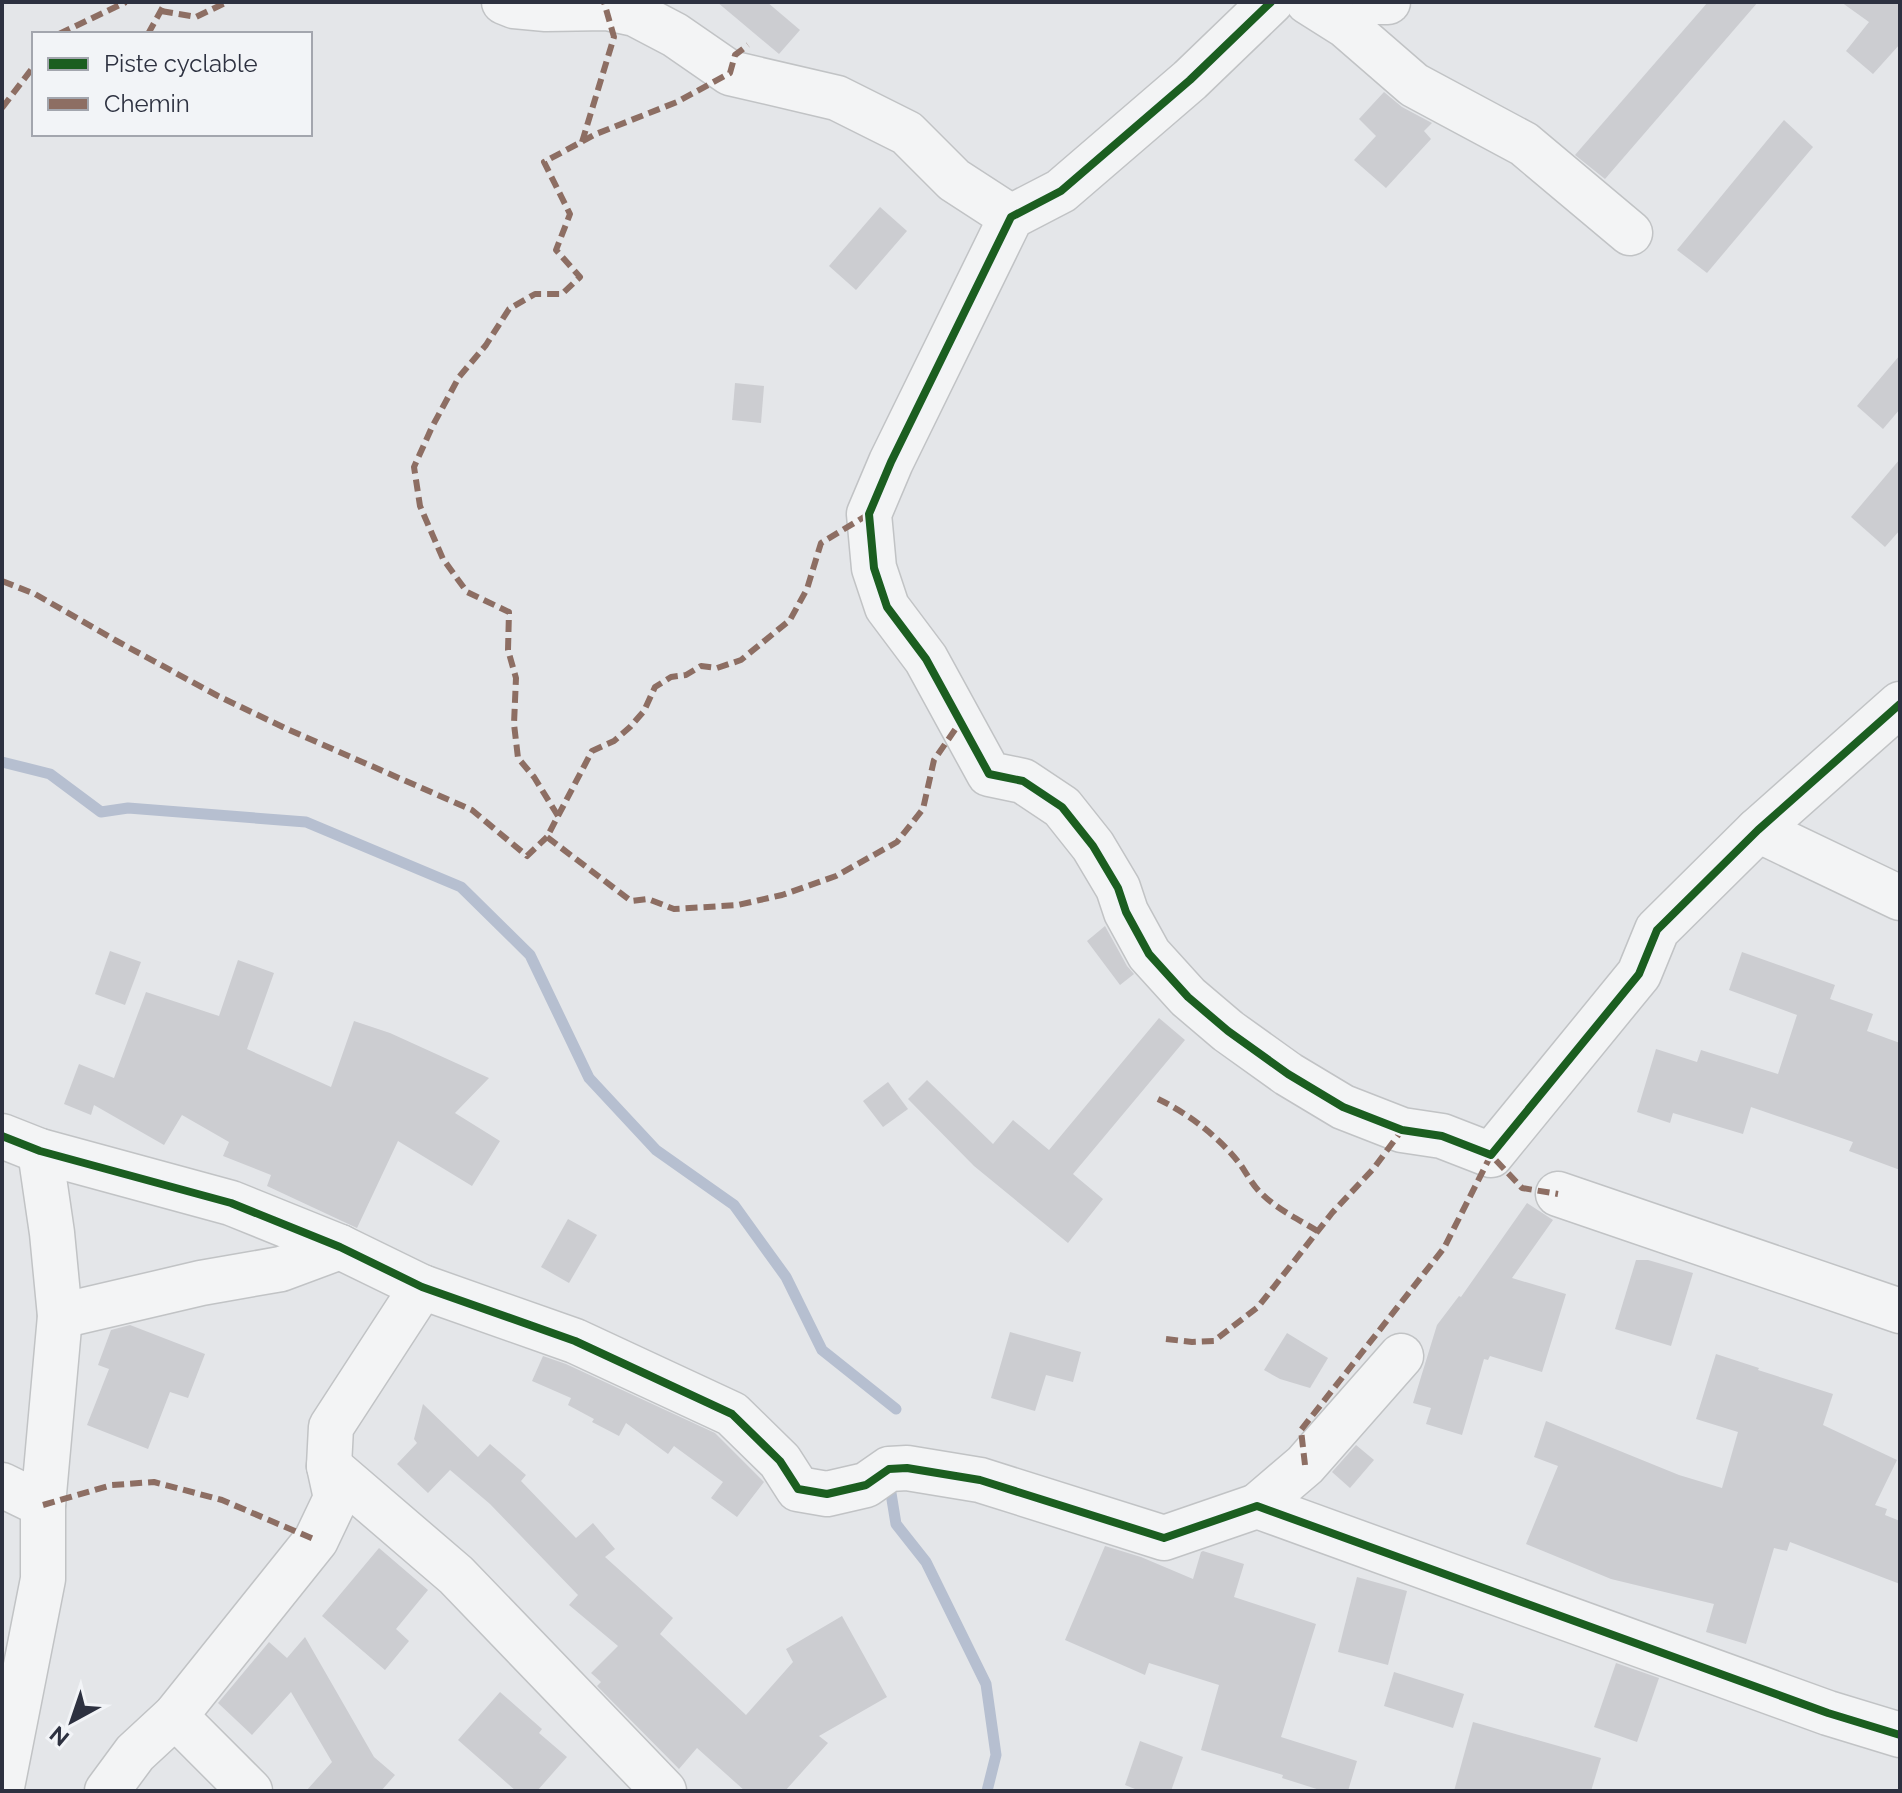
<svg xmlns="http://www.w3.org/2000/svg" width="1902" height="1793" font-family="Raleway,sans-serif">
	<rect width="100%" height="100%" fill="#e4e6e9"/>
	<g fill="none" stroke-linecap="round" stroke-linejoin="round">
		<g stroke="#b6bfd0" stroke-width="11">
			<path d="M 2,762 L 50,774 L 101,812 L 128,808 L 306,822 L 461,887 L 530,955 L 589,1078 L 656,1150 L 734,1205 L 786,1277 L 822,1350 L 896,1409"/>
			<path d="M 889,1481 L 896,1524 L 926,1562 L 986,1684 L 996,1755 L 987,1791"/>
		</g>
	</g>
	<g fill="#cccdd1">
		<path d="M 717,2 L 767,2 L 800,30 L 779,54 Z"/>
		<path d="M 1708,2 L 1758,2 L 1605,179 L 1575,155 Z"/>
		<path d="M 1841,2 L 1900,2 L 1900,44 L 1873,74 L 1846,51 L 1869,22 Z"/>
		<path d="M 1384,92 L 1402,107 L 1432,123 L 1424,131 L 1431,139 L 1386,188 L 1354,160 L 1376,136 L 1359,119 Z"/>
		<path d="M 1784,120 L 1813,147 L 1707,273 L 1677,250 Z"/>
		<path d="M 880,207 L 907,231 L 856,290 L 829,266 Z"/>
		<path d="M 1900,355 L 1900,409 L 1883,429 L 1857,406 Z"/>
		<path d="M 735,383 L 764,386 L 761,423 L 732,420 Z"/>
		<path d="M 1900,459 L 1900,530 L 1885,547 L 1851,517 Z"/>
		<path d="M 1105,926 L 1127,966 L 1134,974 L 1120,985 L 1087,941 Z"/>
		<path d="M 110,951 L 141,962 L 125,1005 L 95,994 Z"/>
		<path d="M 1742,952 L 1835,985 L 1830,999 L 1873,1014 L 1867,1031 L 1900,1043 L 1900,1170 L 1849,1151 L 1853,1142 L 1751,1107 L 1743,1134 L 1673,1113 L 1670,1123 L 1637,1112 L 1656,1049 L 1697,1062 L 1701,1050 L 1778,1074 L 1797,1015 L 1729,990 Z"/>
		<path d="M 238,960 L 274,973 L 247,1049 L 331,1087 L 354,1021 L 390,1033 L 489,1078 L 455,1113 L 500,1141 L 472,1186 L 398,1141 L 357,1228 L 267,1186 L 271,1175 L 223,1156 L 229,1142 L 182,1115 L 164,1145 L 94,1105 L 91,1115 L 64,1104 L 79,1064 L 114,1078 L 146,992 L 219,1016 Z"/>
		<path d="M 1159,1018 L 1185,1040 L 1073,1174 L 1103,1199 L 1068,1243 L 974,1166 L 908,1099 L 927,1080 L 993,1144 L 1013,1120 L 1049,1150 Z"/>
		<path d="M 888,1082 L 908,1109 L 883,1127 L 863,1101 Z"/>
		<path d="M 1527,1203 L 1553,1220 L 1512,1278 L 1566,1294 L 1542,1372 L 1490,1356 L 1488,1360 L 1484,1359 L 1462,1435 L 1426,1424 L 1431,1408 L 1413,1403 L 1437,1325 L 1459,1296 L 1461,1297 Z"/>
		<path d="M 568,1219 L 597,1235 L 569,1283 L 541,1267 Z"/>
		<path d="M 1636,1260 L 1648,1260 L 1693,1273 L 1671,1346 L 1615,1329 Z"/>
		<path d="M 130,1325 L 205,1354 L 188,1398 L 170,1392 L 148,1449 L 87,1425 L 109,1369 L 98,1365 L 111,1330 Z"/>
		<path d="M 1010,1332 L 1081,1352 L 1073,1382 L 1046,1375 L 1035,1411 L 991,1398 Z"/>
		<path d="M 1287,1333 L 1328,1358 L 1310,1388 L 1280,1379 L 1264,1370 Z"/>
		<path d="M 1716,1354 L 1759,1368 L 1758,1370 L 1833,1394 L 1823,1425 L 1897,1460 L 1875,1505 L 1887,1509 L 1885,1515 L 1900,1521 L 1900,1584 L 1790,1542 L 1787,1551 L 1774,1548 L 1746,1644 L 1706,1632 L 1714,1604 L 1611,1579 L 1526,1544 L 1558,1466 L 1534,1457 L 1546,1421 L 1679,1475 L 1722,1488 L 1738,1432 L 1696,1419 Z"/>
		<path d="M 543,1356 L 566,1364 L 715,1433 L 764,1482 L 737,1517 L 711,1498 L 723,1482 L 674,1446 L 668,1454 L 626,1423 L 619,1436 L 592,1422 L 594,1419 L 568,1405 L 571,1398 L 532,1381 Z"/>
		<path d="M 423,1404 L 478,1457 L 490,1444 L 526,1475 L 521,1481 L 576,1538 L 593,1523 L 615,1549 L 605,1557 L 673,1618 L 660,1634 L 746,1715 L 793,1662 L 786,1649 L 842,1616 L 887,1697 L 819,1736 L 828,1743 L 785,1791 L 745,1791 L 697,1748 L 679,1769 L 597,1686 L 601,1682 L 591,1673 L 618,1646 L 569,1605 L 578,1595 L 490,1504 L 450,1470 L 428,1493 L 397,1464 L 417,1443 L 414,1439 Z"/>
		<path d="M 1356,1445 L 1374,1460 L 1350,1488 L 1332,1472 Z"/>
		<path d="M 1105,1546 L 1141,1557 L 1193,1579 L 1201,1552 L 1203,1551 L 1244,1564 L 1234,1597 L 1316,1624 L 1281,1737 L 1357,1761 L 1348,1791 L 1323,1791 L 1282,1778 L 1283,1775 L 1201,1750 L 1219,1685 L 1149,1663 L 1145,1675 L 1065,1640 Z"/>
		<path d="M 379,1548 L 428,1590 L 396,1629 L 409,1641 L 385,1670 L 322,1616 Z"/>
		<path d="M 1357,1577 L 1407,1591 L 1388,1665 L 1338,1652 Z"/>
		<path d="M 305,1637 L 374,1757 L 395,1775 L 381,1791 L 306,1791 L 332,1762 L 291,1692 L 252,1735 L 218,1703 L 269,1642 L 287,1658 Z"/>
		<path d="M 1616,1663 L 1659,1678 L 1637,1742 L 1594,1727 Z"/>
		<path d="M 1394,1672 L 1464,1694 L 1453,1728 L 1384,1706 Z"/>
		<path d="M 500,1692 L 542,1729 L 539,1733 L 567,1757 L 537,1791 L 516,1791 L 458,1740 Z"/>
		<path d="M 1473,1722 L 1601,1758 L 1591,1791 L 1454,1791 Z"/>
		<path d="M 1140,1741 L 1183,1757 L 1171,1791 L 1140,1791 L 1125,1785 Z"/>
	</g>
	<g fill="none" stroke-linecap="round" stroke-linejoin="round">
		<g stroke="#c1c3c5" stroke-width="47">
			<g id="minor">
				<path d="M 504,2 L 514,6 L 546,9 L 607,8 L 635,14 L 675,35 L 730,73 L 837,98 L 907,133 L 954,180 L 1011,217"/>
				<path d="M 1271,2 L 1190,80 L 1061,191 L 1011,217 L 891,462 L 869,514 L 874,568 L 887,607 L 926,659 L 989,774 L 1023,781 L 1062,807 L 1093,846 L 1118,888 L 1126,912 L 1149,954 L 1188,997 L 1228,1031 L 1288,1074 L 1343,1107 L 1402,1130 L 1442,1136 L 1491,1155 L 1639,974 L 1657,930 L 1758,830 L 1900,704"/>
				<path d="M 1308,2 L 1346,26 L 1414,85 L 1524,144 L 1630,233"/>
				<path d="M 1374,2 L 1388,2"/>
				<path d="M 1758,830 L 1900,898"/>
				<path d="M 2,1136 L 40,1151 L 231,1203 L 340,1247 L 422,1287 L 575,1341 L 732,1414 L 780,1461 L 798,1489 L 827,1494 L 866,1485 L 889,1469 L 907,1468 L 980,1480 L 1164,1538 L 1257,1506 L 1828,1713 L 1900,1735"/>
				<path d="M 1558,1194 L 1900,1311"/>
				<path d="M 60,1316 L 201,1283 L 281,1269 L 340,1247"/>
				<path d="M 329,1466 L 456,1575 L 664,1791"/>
				<path d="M 2,1485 L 43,1505"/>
				<path d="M 1257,1506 L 1305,1465 L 1401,1356"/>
				<path d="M 175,1716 L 250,1791"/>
				<path d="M 2,1787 L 43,1579 L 43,1505 L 60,1316 L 52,1233 L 40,1151"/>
				<path d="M 107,1791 L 135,1753 L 175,1716 L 316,1540 L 336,1498 L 329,1466 L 331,1427 L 422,1287"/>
			</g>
		</g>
		<use href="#minor" stroke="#f3f4f5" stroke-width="44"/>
		<g stroke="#8d6e63" stroke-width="6" stroke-dasharray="12 6" stroke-linecap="butt">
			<path d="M 161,11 L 196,17 L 227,2"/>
			<path d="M 59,34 L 126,2"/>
			<path d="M 148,34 L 164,5"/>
			<path d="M 2,108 L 34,66"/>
			<path d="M 582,142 L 614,37 L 604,2"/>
			<path d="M 869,514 L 821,543 L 807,589 L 790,620 L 741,660 L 717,668 L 701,666 L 686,675 L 671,677 L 655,687 L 644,711 L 630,727 L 614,741 L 592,751 L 547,837 L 631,901 L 648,899 L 674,909 L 738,905 L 782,895 L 836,876 L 897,842 L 923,809 L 934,760 L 961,721"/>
			<path d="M 2,581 L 35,594 L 115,640 L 218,696 L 287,729 L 472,810 L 527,856 L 547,837"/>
			<path d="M 558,816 L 534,777 L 518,758 L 514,724 L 516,678 L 508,650 L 509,612 L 467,592 L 443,559 L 420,506 L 414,467 L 432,427 L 459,377 L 486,345 L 509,309 L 535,294 L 562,294 L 580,277 L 556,250 L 570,214 L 544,162 L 596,134 L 677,102 L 730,73 L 735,55 L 748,45"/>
			<path d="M 1158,1099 C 1189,1114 1219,1137 1240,1164 C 1247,1174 1253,1186 1262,1194 C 1278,1210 1300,1220 1319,1232"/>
			<path d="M 1166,1339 L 1192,1342 L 1214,1341 L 1258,1307 L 1332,1213 L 1374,1168 L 1402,1130"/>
			<path d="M 1305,1465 L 1301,1430 L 1444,1248 L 1491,1155 L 1522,1188 L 1558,1194"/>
			<path d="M 43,1505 L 112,1485 L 154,1482 L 222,1500 L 316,1540"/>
		</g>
		<g stroke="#f2f4f7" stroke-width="13">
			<g id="cycleway">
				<path d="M 1271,2 L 1190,80 L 1061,191 L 1011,217 L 891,462 L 869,514 L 874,568 L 887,607 L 926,659 L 989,774 L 1023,781 L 1062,807 L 1093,846 L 1118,888 L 1126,912 L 1149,954 L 1188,997 L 1228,1031 L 1288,1074 L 1343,1107 L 1402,1130 L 1442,1136 L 1491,1155 L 1639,974 L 1657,930 L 1758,830 L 1900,704"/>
				<path d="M 2,1136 L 40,1151 L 231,1203 L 340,1247 L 422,1287 L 575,1341 L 732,1414 L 780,1461 L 798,1489 L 827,1494 L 866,1485 L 889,1469 L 907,1468 L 980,1480 L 1164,1538 L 1257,1506 L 1828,1713 L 1900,1735"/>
			</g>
		</g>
		<use href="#cycleway" stroke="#1b5e20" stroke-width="8"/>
	</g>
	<rect width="1902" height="1793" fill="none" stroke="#2d3140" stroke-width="8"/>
	<rect x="32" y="32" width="280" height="104" fill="#f2f4f7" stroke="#a3a6ae" stroke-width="2"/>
	<rect x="48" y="58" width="40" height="12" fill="#1b5e20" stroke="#a3a6ae" stroke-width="2"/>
	<text x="104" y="72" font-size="24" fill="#2d3140">Piste cyclable</text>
	<rect x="48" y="98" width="40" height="12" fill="#8d6e63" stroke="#a3a6ae" stroke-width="2"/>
	<text x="104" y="112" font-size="24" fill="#2d3140">Chemin</text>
	<g transform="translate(72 1721) rotate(220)" stroke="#f2f4f7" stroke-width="6" paint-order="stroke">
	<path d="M0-6L14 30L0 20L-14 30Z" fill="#2d3140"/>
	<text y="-12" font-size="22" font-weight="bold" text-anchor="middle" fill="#2d3140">N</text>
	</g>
</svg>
